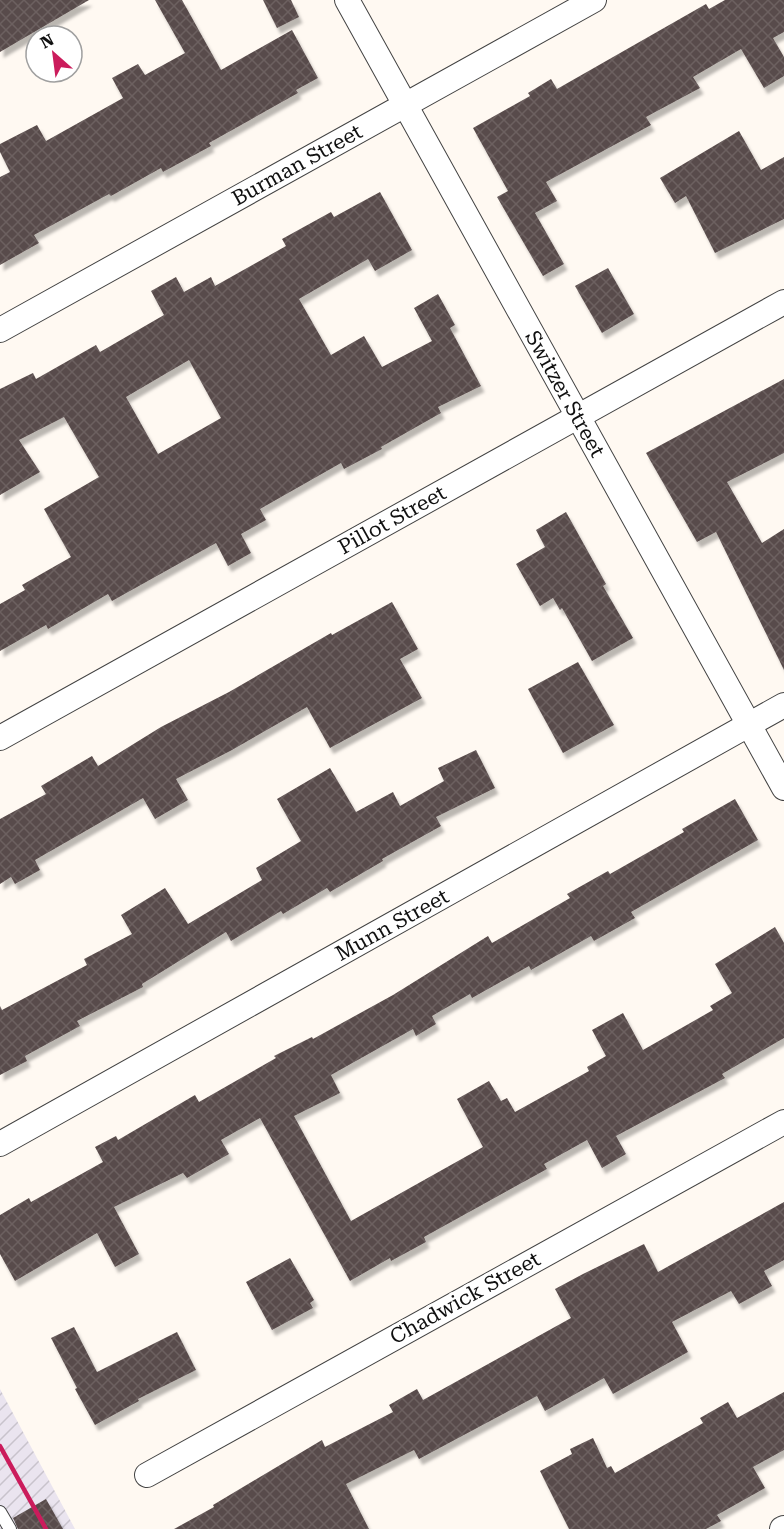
<svg xmlns="http://www.w3.org/2000/svg" width="784" height="1529" font-family="'Roboto Serif',serif">
	<defs>
		<pattern id="industrial-furrows" width="10" height="10" patternUnits="userSpaceOnUse" patternTransform="scale(1.5)"><rect width="10" height="10" fill="#eae4ef"/><path d="M-1 1l2-2M0 10L10 0M9 11l2-2" fill="none" stroke="#c8c3cc"/></pattern>
		<pattern id="building-cross-hatch" width="8" height="8" patternUnits="userSpaceOnUse" patternTransform="scale(1.5)"><rect width="8" height="8" fill="#594c4b"/><path d="M0 0l8 8M0 8l8-8" fill="none" stroke="#6c6161"/></pattern>
		<filter id="shadow"><feDropShadow dx="3.5" dy="6" stdDeviation="1.5" flood-color="#0004"/></filter>
	</defs>
	<rect width="100%" height="100%" fill="#fff9f2"/>
	<path fill="url(#industrial-furrows)" d="M 0,1389 L 75,1529 L 0,1529 Z"/>
	<g fill="url(#building-cross-hatch)" fill-rule="evenodd" filter="url(#shadow)">
		<path d="M 0,0 L 89,0 L 0,52 Z"/>
		<path d="M 155,0 L 182,0 L 221,70 L 292,30 L 318,78 L 296,90 L 298,93 L 209,143 L 211,146 L 163,172 L 161,168 L 111,196 L 109,194 L 34,235 L 39,243 L 0,265 L 0,177 L 10,172 L 0,152 L 0,144 L 37,125 L 46,141 L 123,98 L 112,78 L 138,64 L 145,75 L 185,53 Z"/>
		<path d="M 263,0 L 291,0 L 299,17 L 277,28 Z"/>
		<path d="M 725,0 L 784,0 L 784,32 L 773,38 L 784,57 L 784,76 L 764,88 L 741,49 L 693,77 L 700,88 L 646,117 L 651,125 L 546,182 L 557,201 L 535,213 L 564,264 L 543,276 L 497,197 L 508,191 L 473,128 L 530,96 L 528,93 L 551,79 L 557,89 L 706,4 L 709,9 Z"/>
		<path d="M 739,131 L 761,170 L 784,157 L 784,219 L 715,253 L 686,196 L 675,203 L 660,178 Z"/>
		<path d="M 380,192 L 412,250 L 375,271 L 368,259 L 299,299 L 331,355 L 364,336 L 382,367 L 432,341 L 414,308 L 438,294 L 455,325 L 450,328 L 481,386 L 438,407 L 441,413 L 381,447 L 382,449 L 344,469 L 341,463 L 260,509 L 266,520 L 241,534 L 251,553 L 228,566 L 216,543 L 112,601 L 108,594 L 48,629 L 46,625 L 0,651 L 0,604 L 25,590 L 22,585 L 71,557 L 44,509 L 99,477 L 64,417 L 19,440 L 40,472 L 0,495 L 0,389 L 33,373 L 36,379 L 96,345 L 100,352 L 164,315 L 151,291 L 176,277 L 184,292 L 211,277 L 215,286 L 286,246 L 282,239 L 331,212 L 334,217 ZM 189,360 L 221,418 L 158,454 L 126,397 Z"/>
		<path d="M 608,268 L 634,314 L 602,333 L 575,286 Z"/>
		<path d="M 784,379 L 784,453 L 727,482 L 762,543 L 784,529 L 784,670 L 716,532 L 697,542 L 646,453 Z"/>
		<path d="M 566,512 L 606,584 L 603,586 L 633,638 L 592,661 L 562,608 L 560,610 L 553,598 L 540,606 L 516,564 L 545,547 L 536,530 Z"/>
		<path d="M 392,602 L 418,649 L 400,659 L 422,698 L 330,748 L 307,707 L 232,750 L 176,779 L 188,800 L 155,819 L 143,798 L 35,860 L 40,870 L 15,884 L 11,877 L 0,884 L 0,819 L 46,794 L 41,786 L 92,756 L 98,766 L 161,727 L 229,692 L 331,633 L 332,635 Z"/>
		<path d="M 578,662 L 614,725 L 563,753 L 528,689 Z"/>
		<path d="M 476,750 L 495,788 L 436,817 L 441,826 L 382,859 L 383,861 L 330,892 L 327,888 L 283,914 L 281,911 L 231,941 L 226,932 L 142,984 L 143,987 L 77,1021 L 80,1026 L 25,1056 L 27,1061 L 0,1075 L 0,1006 L 2,1010 L 87,965 L 84,959 L 132,934 L 121,915 L 165,888 L 188,924 L 262,880 L 256,868 L 301,841 L 277,799 L 330,768 L 356,812 L 393,792 L 400,806 L 444,781 L 438,768 Z"/>
		<path d="M 735,799 L 758,840 L 631,912 L 635,918 L 594,941 L 591,936 L 531,970 L 529,966 L 472,998 L 470,994 L 432,1016 L 436,1024 L 416,1036 L 413,1029 L 331,1075 L 340,1093 L 294,1116 L 351,1221 L 483,1147 L 457,1099 L 489,1081 L 501,1101 L 507,1098 L 515,1112 L 589,1071 L 587,1067 L 606,1056 L 592,1030 L 623,1013 L 643,1050 L 713,1010 L 710,1006 L 732,993 L 715,964 L 775,927 L 784,943 L 784,1038 L 722,1074 L 725,1078 L 616,1136 L 626,1154 L 602,1168 L 587,1140 L 544,1164 L 547,1169 L 424,1237 L 426,1242 L 391,1261 L 390,1258 L 350,1281 L 260,1118 L 221,1140 L 229,1154 L 187,1178 L 183,1173 L 114,1207 L 139,1254 L 115,1267 L 97,1233 L 15,1281 L 0,1254 L 0,1215 L 29,1198 L 31,1202 L 103,1162 L 95,1147 L 116,1136 L 118,1140 L 195,1095 L 199,1102 L 276,1058 L 274,1056 L 312,1037 L 313,1039 L 393,995 L 488,936 L 492,943 L 570,898 L 567,894 L 608,871 L 610,874 L 684,832 L 682,829 Z"/>
		<path d="M 784,1202 L 784,1260 L 764,1271 L 772,1286 L 739,1304 L 731,1291 L 672,1322 L 688,1352 L 613,1394 L 604,1378 L 545,1411 L 537,1396 L 419,1459 L 414,1450 L 346,1484 L 369,1529 L 174,1529 L 214,1507 L 213,1505 L 322,1440 L 325,1447 L 393,1412 L 389,1405 L 417,1389 L 423,1400 L 571,1318 L 555,1289 L 583,1274 L 644,1244 L 658,1272 Z"/>
		<path d="M 290,1258 L 314,1300 L 310,1303 L 313,1308 L 272,1330 L 246,1282 Z"/>
		<path d="M 74,1327 L 97,1372 L 177,1332 L 196,1370 L 138,1399 L 139,1401 L 95,1425 L 75,1389 L 77,1388 L 51,1338 Z"/>
		<path d="M 784,1392 L 784,1450 L 753,1467 L 765,1488 L 717,1515 L 721,1521 L 706,1529 L 569,1529 L 540,1471 L 572,1454 L 570,1449 L 593,1438 L 607,1468 L 611,1466 L 615,1473 L 703,1423 L 700,1418 L 728,1402 L 737,1418 Z"/>
		<path d="M 46,1499 L 63,1529 L 18,1529 L 13,1518 Z"/>
	</g>
	<g fill="none" stroke-linecap="round" stroke-linejoin="round">
		<g stroke="#434343" stroke-width="14">
			<path id="lane" d="M 0,1512 L 10,1529"/>
		</g>
		<g stroke="#434343" stroke-width="26">
			<g id="street">
				<path d="M 347,0 L 784,788"/>
				<path d="M 0,330 L 594,0"/>
				<path d="M 0,738 L 784,302"/>
				<path d="M 0,1144 L 784,705"/>
				<path d="M 147,1475 L 784,1122"/>
				<path d="M 782,1529 L 784,1528"/>
			</g>
		</g>
		<use href="#lane" stroke="#fff" stroke-width="12"/>
		<use href="#street" stroke="#fff" stroke-width="24"/>
		<path stroke="#cb1c5c" stroke-width="4.5" d="M 0,1446 L 46,1529"/>
	</g>
	<g text-anchor="middle" stroke-width="6" stroke-linejoin="round" paint-order="stroke">
		<g font-size="21" fill="#101010" stroke="#fff">
			<text transform="translate(297 165) rotate(-29)" y="7">Burman Street</text>
			<text transform="translate(565 394) rotate(61)" y="7">Switzer Street</text>
			<text transform="translate(392 520) rotate(-29)" y="7">Pillot Street</text>
			<text transform="translate(392 925) rotate(-29)" y="7">Munn Street</text>
			<text transform="translate(465 1298) rotate(-29)" y="7">Chadwick Street</text>
		</g>
	</g>
	<g transform="translate(54 54) rotate(332)"><circle r="28" fill="#ffffff" stroke="#9f9f9f" stroke-width="1.5"/>
	<path d="M0-4.5L10 22L0 15L-10 22Z" fill="#cb1c5c"/>
	<text y="-9" font-size="16" font-weight="bold" text-anchor="middle" fill="#101010">N</text>
	</g>
</svg>
